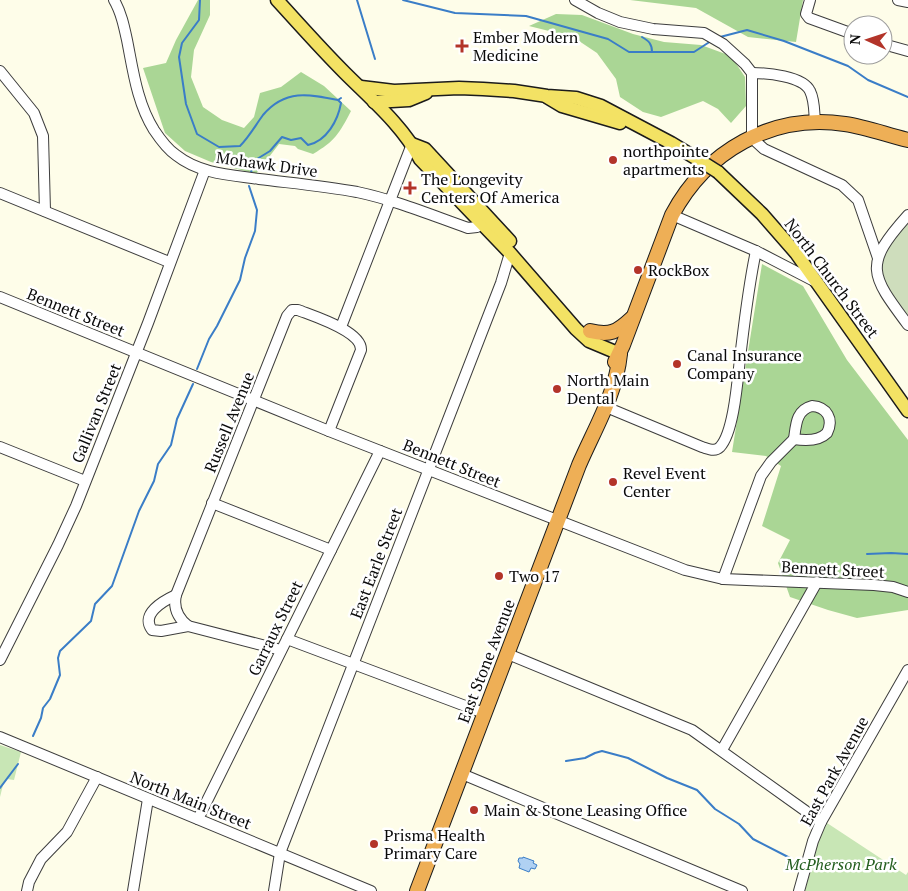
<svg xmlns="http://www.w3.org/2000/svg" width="908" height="891" font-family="'PT Serif',serif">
	<rect width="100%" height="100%" fill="#fefde9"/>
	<g fill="#c8e6b5">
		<path d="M 0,745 L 21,752 L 14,780 L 7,779 L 3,785 L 0,797 Z"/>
		<path d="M 827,823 L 906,875 L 908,872 L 908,891 L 805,891 L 818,842 Z"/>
	</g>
	<g fill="#aad695">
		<path d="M 198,0 L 210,0 L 210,15 L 194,50 L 191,77 L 203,107 L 222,120 L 244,128 L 254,117 L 260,93 L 281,87 L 301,72 L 324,86 L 351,111 C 339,134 335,141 313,154 L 298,149 L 295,146 L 279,144 L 256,174 L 211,162 L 185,151 L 165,133 L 143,68 L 166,63 L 176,40 Z"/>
		<path d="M 630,0 L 803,0 L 796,42 L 748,37 L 696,8 Z"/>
		<path d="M 556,14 L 582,15 L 633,34 L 664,42 L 701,45 L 731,56 L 745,77 L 746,106 L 731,123 L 718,109 L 703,101 L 661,117 L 643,112 L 620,97 L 616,79 L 597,53 L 573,37 L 529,26 Z"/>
		<path d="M 762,264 L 803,286 L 847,360 L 908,440 L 908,610 L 857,618 L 828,610 L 790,597 L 778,563 L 790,540 L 762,526 L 781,466 L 766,456 L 732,452 Z"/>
	</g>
	<path fill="#ceddbc" d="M 908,221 L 908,319 C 893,299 872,274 886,249 C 892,239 901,230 908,221 Z"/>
	<path fill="#b0d1f3" stroke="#3a7dc7" d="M 523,857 L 534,861 L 533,863 L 537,865 L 535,869 L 531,868 L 529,872 L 519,868 L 520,864 L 518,861 L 519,858 L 523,858 Z"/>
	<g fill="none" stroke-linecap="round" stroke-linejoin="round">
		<g stroke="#3a7dc7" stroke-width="2">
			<path d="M 200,0 L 199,20 L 182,43 L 179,57 L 186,104 L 197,134 L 219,147 L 240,146 C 249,137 255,126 263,115 C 285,89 309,94 338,100 L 341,98"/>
			<path d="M 357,0 L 375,59"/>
			<path d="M 403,0 L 455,13 L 526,16 L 608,39 L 629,52 L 694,52 L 711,41"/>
			<path d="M 642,37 C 649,41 652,44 652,52"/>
			<path d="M 720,37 L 747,30 L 784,41 L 848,66 L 868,80 L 908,97"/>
			<path d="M 251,172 L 257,159 L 270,151 L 282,137 L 291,140 L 301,138 L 308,145 C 327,141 338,120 341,103 L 338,100"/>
			<path d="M 197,369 L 209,339 L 217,326 L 240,280 L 245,258 L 255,231 L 257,210 L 249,186"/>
			<path d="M 867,554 L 891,553 L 908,554"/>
			<path d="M 33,736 L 41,718 L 43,708 L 50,699 L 60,675 L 58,658 L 60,651 L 91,621 L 95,604 L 112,586 L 139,511 L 154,481 L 158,464 L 171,445 L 177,419 L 193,384"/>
			<path d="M 566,761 L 585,758 L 595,753 L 602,751 L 628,758 L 667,778 L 697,790 L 715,809 L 739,824 L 753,839 L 792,859"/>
			<path d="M 0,788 L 18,764"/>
		</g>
		<g stroke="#3d3d3d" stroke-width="12">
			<g id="minor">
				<path d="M 114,0 C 121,12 124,26 127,40 C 133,70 137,103 154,130 C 160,139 167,149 176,155 C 200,174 231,175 259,179 C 291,183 325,186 357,192 C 395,200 431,215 468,228 L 477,227 L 486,220"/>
				<path d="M 575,0 L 598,13 L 620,22 L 653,29 L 704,33 L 723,44 L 745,64 L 752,73 L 752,138 L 764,149 L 842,185 L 858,200 L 878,258"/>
				<path d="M 810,0 L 806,14 L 809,18 L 853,34"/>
				<path d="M 898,0 L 908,2"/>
				<path d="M 883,44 L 908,51"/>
				<path d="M 0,71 L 34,113 L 43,136 L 45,211"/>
				<path d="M 752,73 C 767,73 803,76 810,91 C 815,101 814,112 815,123"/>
				<path d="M 0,193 L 169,262"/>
				<path d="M 672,215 L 756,251 L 816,282"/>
				<path d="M 908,215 C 863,265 870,274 908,325"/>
				<path d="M 0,297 L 329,431 L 685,570 L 723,579 L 874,585 L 893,587 L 908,592"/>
				<path d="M 341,327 L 412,144"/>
				<path d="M 812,406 C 827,407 834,419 827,433 C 819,441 806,441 794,439 C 796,425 796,410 812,406 Z"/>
				<path d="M 606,407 L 702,447 C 709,449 715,452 720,447 C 735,431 738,372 741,350 C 745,317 749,283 756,251"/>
				<path d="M 0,447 L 85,481"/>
				<path d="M 212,503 L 331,550"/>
				<path d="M 723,579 L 761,476 L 771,462 L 794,439"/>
				<path d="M 176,595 C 163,601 140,614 152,630 L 161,631 L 188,626 L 281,650"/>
				<path d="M 188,626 C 178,618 173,608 176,595 L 287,316 L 292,310 L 298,310 C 313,316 362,331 361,350 L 329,431"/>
				<path d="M 287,639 L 484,713"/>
				<path d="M 508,654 L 692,730 L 821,822"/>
				<path d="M 0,660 L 58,545 L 76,506 L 148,323 L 205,170"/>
				<path d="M 0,737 L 371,891"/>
				<path d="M 722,750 L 817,582"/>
				<path d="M 462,774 L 742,891"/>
				<path d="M 198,819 L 380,451"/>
				<path d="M 27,891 L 29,882 L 41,859 L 67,832 L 97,777"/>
				<path d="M 133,891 L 148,799"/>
				<path d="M 274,891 L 280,853 L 501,283 L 510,253"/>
				<path d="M 799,891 L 813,841 L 821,822 L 908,670"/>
			</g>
		</g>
		<g stroke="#1b1b1b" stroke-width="15">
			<g id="major">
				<path d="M 277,0 C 299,24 321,49 345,73 C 371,99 403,126 420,159 L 510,253 L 576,329 L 589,341 L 620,354"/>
				<path d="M 361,87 L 394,91 L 459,88 L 483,89 L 514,91 L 547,96 L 576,98 L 601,106 L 671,143 L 699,160"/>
				<path d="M 547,97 L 562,106 L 620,123"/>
				<path d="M 374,102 L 409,100 L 426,93"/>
				<path d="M 412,144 L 425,149 L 510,241"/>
				<path d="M 718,172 L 762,214 L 796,253 L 908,411"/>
			</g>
		</g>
		<g stroke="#1b1b1b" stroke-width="16">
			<g id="highway">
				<path d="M 590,331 C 610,336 617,332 632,318"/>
				<path d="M 615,362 L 623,345 L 672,215 C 706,151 772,113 845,124 C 866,127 887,135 908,140"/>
				<path d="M 417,891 L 579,465 C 595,428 616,394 620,354"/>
			</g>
		</g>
		<use href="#minor" stroke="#fff" stroke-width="10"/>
		<use href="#major" stroke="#f3e264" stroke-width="12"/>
		<use href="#highway" stroke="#eeaf56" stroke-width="14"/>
		<g stroke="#1b1b1b" stroke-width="15" stroke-linecap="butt">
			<path id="major-bridge" d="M 699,160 L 718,172"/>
		</g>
		<use href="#major-bridge" stroke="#f3e264" stroke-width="12"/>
	</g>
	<g fill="#b33429" stroke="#fff" stroke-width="2">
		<path d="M459.5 38.5h5v5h5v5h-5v5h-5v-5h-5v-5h5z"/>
		<circle cx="613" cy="160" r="5"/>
		<path d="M407.5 180.5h5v5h5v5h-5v5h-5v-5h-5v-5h5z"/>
		<circle cx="638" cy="270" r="5"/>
		<circle cx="677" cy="364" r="5"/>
		<circle cx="557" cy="389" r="5"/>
		<circle cx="613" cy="482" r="5"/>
		<circle cx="499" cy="576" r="5"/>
		<circle cx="474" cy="810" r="5"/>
		<circle cx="374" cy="844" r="5"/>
	</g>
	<g text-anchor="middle" stroke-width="5" stroke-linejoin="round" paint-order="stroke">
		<g font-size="16" fill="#0a0a0a" stroke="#fff" text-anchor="start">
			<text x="473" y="43">Ember Modern<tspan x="473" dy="18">Medicine</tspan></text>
			<text x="623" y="157">northpointe<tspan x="623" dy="18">apartments</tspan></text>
			<text x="421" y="185">The Longevity<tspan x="421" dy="18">Centers Of America</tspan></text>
			<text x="648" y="276">RockBox</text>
			<text x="687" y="361">Canal Insurance<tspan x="687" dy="18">Company</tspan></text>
			<text x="567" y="386">North Main<tspan x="567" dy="18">Dental</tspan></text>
			<text x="623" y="479">Revel Event<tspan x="623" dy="18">Center</tspan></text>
			<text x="509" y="582">Two 17</text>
			<text x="484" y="816">Main &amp; Stone Leasing Office</text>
			<text x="384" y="841">Prisma Health<tspan x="384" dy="18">Primary Care</tspan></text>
		</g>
		<g font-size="16" fill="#0a0a0a" stroke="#fff">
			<text transform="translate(267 164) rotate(8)" y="6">Mohawk Drive</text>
			<text transform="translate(832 278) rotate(53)" y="6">North Church Street</text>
			<text transform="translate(76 312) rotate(22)" y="6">Bennett Street</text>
			<text transform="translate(96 413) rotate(-68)" y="6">Gallivan Street</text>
			<text transform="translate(229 422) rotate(-68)" y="6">Russell Avenue</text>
			<text transform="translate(452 463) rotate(22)" y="6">Bennett Street</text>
			<text transform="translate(376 563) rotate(-69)" y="6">East Earle Street</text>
			<text transform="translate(833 569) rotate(3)" y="6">Bennett Street</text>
			<text transform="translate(275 628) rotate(-64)" y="6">Garraux Street</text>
			<text transform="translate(486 661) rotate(-69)" y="6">East Stone Avenue</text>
			<text transform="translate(834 771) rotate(-61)" y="6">East Park Avenue</text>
			<text transform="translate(191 800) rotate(22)" y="6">North Main Street</text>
		</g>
		<g font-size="16" font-style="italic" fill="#245e1f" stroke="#fff">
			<text x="841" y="870">McPherson Park</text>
		</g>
	</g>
	<g transform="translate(868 40) rotate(273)"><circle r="24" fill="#ffffff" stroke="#9d9d9d"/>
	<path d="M0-4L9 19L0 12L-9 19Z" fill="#b33429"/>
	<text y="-8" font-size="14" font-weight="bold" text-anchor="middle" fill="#0a0a0a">N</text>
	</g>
</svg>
